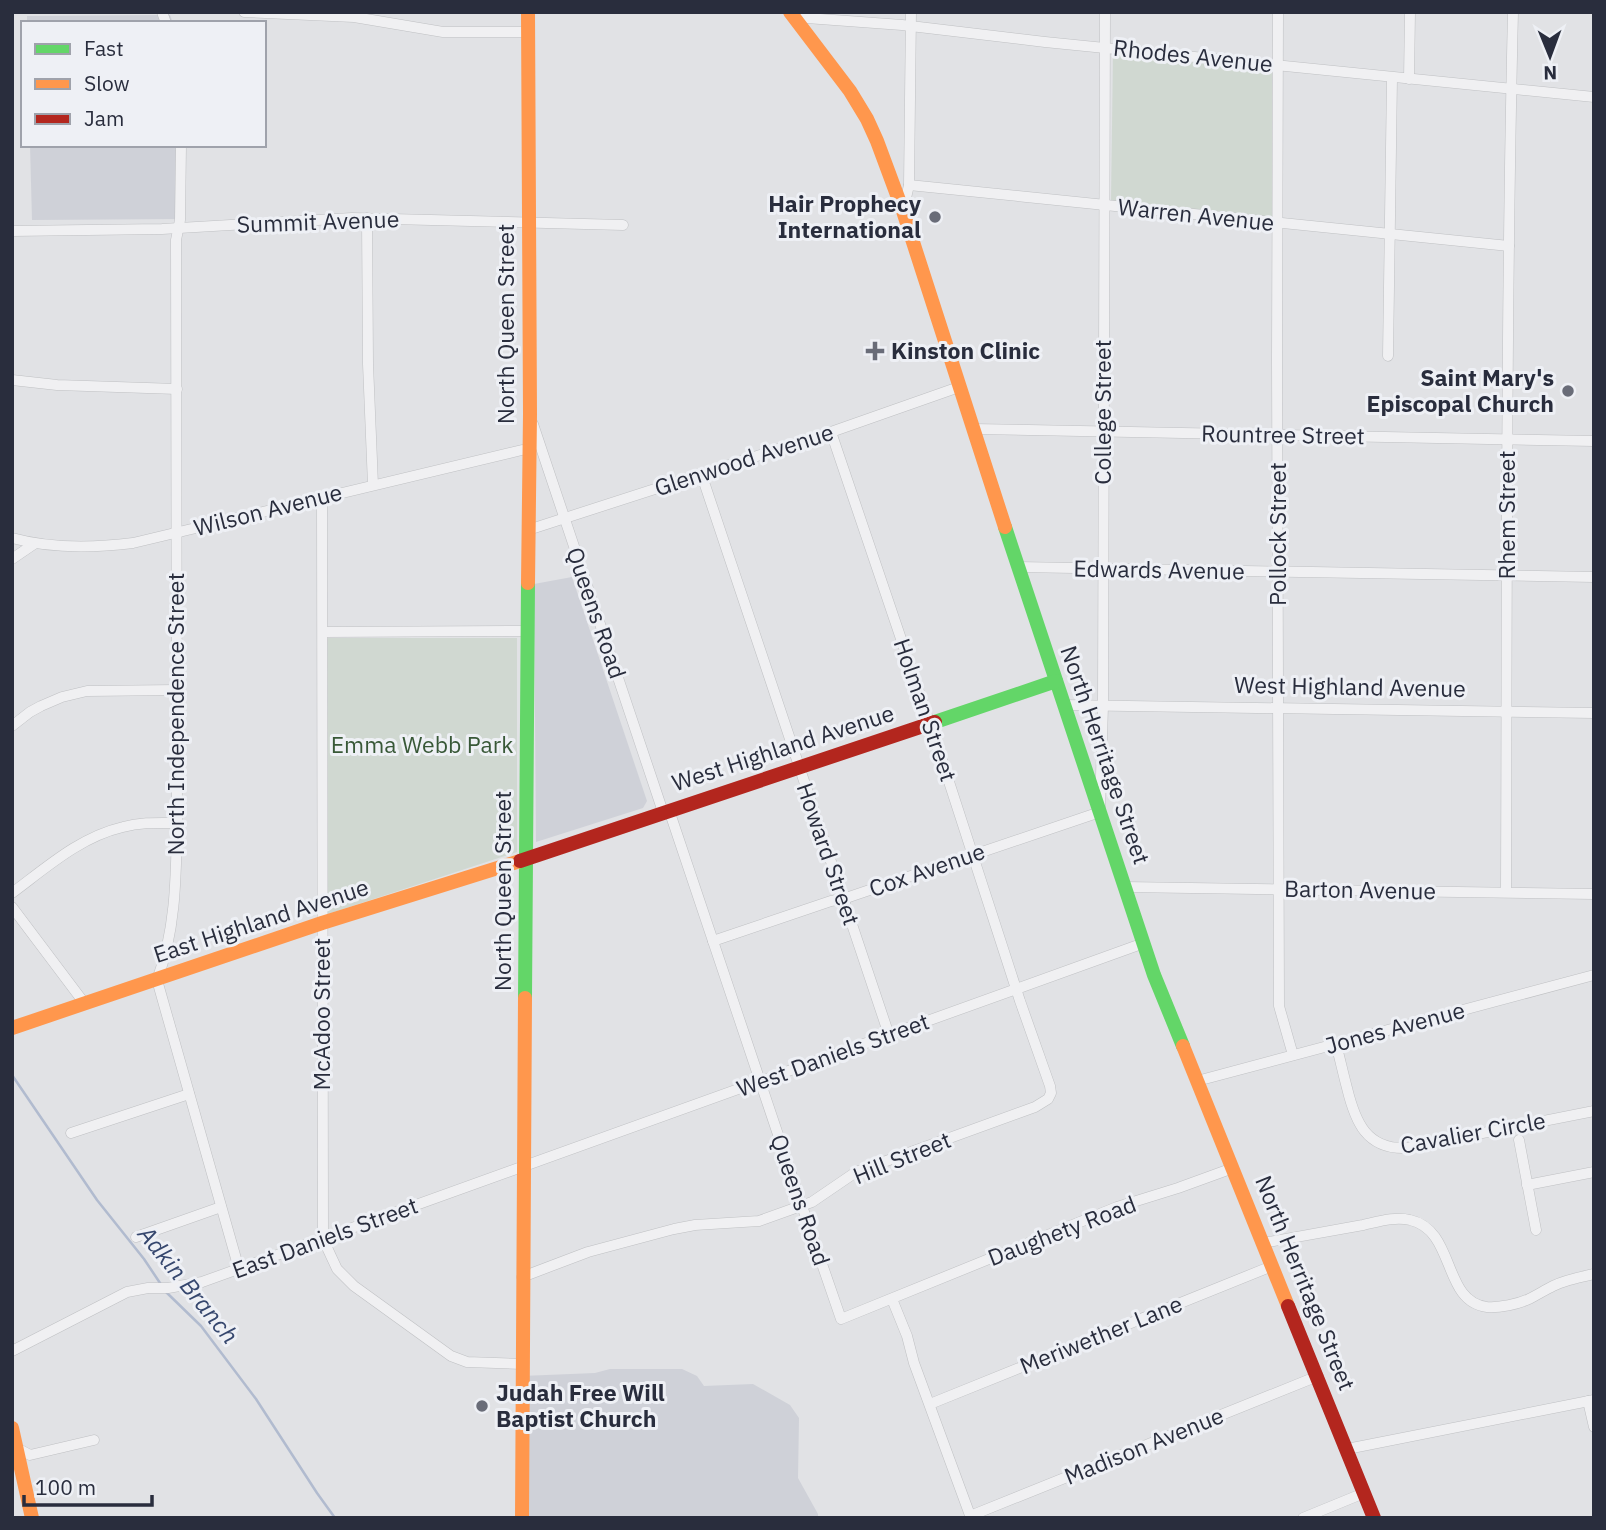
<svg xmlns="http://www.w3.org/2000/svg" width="1606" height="1530" font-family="'IBM Plex Sans',sans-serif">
	<rect width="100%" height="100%" fill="#e1e2e5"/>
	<g fill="#cfd1d8">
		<path d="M 170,15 L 173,23 L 27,23 L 27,16 Z"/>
		<path d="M 30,145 L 184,145 L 182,219 L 32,220 Z"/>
		<path d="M 572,577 L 647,801 L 643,808 L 536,842 L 534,584 Z"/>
		<path d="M 610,1369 L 682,1369 L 697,1376 L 704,1386 L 753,1384 L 790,1405 L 799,1418 L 798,1478 L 818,1514 L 818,1518 L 522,1518 L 522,1376 L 595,1373 Z"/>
	</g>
	<g fill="#d0d8d1">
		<path d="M 1113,54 L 1272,71 L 1272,217 L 1111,201 Z"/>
		<path d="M 326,638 L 517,638 L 517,852 L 328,914 Z"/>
	</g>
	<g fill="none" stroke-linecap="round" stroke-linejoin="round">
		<g stroke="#b1bbcf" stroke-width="2.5">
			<path d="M 12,1075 L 97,1200 L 144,1259 L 162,1286"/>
			<path d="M 166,1292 L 201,1326 L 256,1399 L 317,1493 L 335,1518"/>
		</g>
		<g stroke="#bfc0c3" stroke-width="11">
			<g id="street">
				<path d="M 162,12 L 166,23"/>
				<path d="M 244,12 L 354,17 L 443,32 L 528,32"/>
				<path d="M 1278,12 L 1277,361 L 1279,1006 L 1293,1055"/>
				<path d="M 793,17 L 902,25 L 1045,42 L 1594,97"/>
				<path d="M 1409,79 L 1410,12"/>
				<path d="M 181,145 L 180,220 L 176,240 L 177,823 C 176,876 176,930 157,980 L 239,1269"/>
				<path d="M 909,185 L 1509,246"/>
				<path d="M 903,211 L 909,185 L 911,12"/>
				<path d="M 367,218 L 368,364 L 373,485"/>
				<path d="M 12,231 L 162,229 L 352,218 L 623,225"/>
				<path d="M 1388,356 L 1392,78"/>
				<path d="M 12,380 L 57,385 L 177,389"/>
				<path d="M 533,424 L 663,812"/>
				<path d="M 973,429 L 1594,441"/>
				<path d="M 701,473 L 889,1035"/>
				<path d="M 322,497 L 323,1239 L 337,1269 L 354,1286 L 451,1356 L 467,1362 L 522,1364"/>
				<path d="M 528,530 L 831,432 L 959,387"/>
				<path d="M 12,538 C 52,549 93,548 133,543 L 522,450"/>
				<path d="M 12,559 L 34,544"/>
				<path d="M 1018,567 L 1594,577"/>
				<path d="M 323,632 L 528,631"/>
				<path d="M 1064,705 L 1594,713"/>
				<path d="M 12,726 L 30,712 L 41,706 L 62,697 L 87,691 L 177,690"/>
				<path d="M 669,810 L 802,1206 L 841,1319 L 1117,1207 L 1178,1188 L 1233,1168"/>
				<path d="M 1125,887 L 1594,894"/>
				<path d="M 1506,892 C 1507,599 1506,305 1513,12"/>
				<path d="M 12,893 C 47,867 80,837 123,827 C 141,822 159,823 177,823"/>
				<path d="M 12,907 L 85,1004"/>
				<path d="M 713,941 L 831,901 L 843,899 L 1100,812 L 1103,705 L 1105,12"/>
				<path d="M 1336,1044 C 1340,1059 1343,1073 1347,1088 C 1355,1121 1366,1150 1407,1148 L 1594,1111"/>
				<path d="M 1197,1081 L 1594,975"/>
				<path d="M 71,1133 L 189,1094"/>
				<path d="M 1519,1140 L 1536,1230"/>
				<path d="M 1527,1185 L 1594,1172"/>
				<path d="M 136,1237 L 221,1207"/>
				<path d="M 1263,1243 C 1296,1237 1329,1231 1363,1225 C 1377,1222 1395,1216 1410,1220 C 1456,1230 1442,1302 1487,1307 C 1500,1308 1518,1304 1529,1299 C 1537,1295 1545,1290 1553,1286 C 1565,1280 1580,1277 1594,1274"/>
				<path d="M 522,1277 L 588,1252 L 674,1229 L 695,1225 L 759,1221 L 812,1202 L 856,1172 L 1035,1107 L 1048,1099 L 1051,1093 L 1050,1086 L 1020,1001 L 940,754 L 831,432"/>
				<path d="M 892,1299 L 907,1336 L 914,1363 L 971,1518"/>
				<path d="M 12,1351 L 127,1292 L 148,1288 L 168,1288 L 202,1282 L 1144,943"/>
				<path d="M 1588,1401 L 1594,1427"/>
				<path d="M 930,1404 L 1272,1266"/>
				<path d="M 14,1449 L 17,1448 L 30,1455 L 94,1440"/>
				<path d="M 1347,1449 L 1594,1400"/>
				<path d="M 970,1516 L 1318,1376"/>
				<path d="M 1303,1518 L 1364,1493"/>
			</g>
		</g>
		<use href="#street" stroke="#f0f0f2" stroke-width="10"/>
		<g stroke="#63d668" stroke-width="14">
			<path d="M 1005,527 L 1154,975 L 1183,1046"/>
			<path d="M 935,722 L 1056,681"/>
			<path d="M 525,998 L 528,583"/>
		</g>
		<g stroke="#ff974d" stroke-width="14">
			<path d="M 528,12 L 530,414 L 528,583"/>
			<path d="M 790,12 L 850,91 L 867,119 L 877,141 L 903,211 L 1005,527"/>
			<path d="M 12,1028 L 322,923 L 520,861"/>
			<path d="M 1183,1046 L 1288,1306"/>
			<path d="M 12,1428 L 32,1518"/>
			<path d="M 522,1518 L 525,998"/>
		</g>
		<g stroke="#b3261e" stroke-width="14">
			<path d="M 520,861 L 935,722"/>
			<path d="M 1288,1306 L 1374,1518"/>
		</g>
	</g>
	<g fill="#696c78" stroke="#eef0f5" stroke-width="2.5">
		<circle cx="935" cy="217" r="7"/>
		<path d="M871.5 340.5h7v7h7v7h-7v7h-7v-7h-7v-7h7z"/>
		<circle cx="1568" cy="391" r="7"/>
		<circle cx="482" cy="1406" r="7"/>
	</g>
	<g text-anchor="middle" stroke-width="6" stroke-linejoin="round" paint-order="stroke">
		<g font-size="23" fill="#292d3d" stroke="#eef0f5">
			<text transform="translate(1193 56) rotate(6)" y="8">Rhodes Avenue</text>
			<text transform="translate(1196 215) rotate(6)" y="8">Warren Avenue</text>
			<text transform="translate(318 222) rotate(-2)" y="8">Summit Avenue</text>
			<text transform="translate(506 324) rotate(-90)" y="8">North Queen Street</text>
			<text transform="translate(1103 412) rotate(-90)" y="8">College Street</text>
			<text transform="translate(1283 435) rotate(1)" y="8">Rountree Street</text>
			<text transform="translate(744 460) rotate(-18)" y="8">Glenwood Avenue</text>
			<text transform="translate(268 510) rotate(-14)" y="8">Wilson Avenue</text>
			<text transform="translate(1507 515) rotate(-90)" y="8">Rhem Street</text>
			<text transform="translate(1278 534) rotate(-90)" y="8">Pollock Street</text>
			<text transform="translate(1159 570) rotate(1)" y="8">Edwards Avenue</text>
			<text transform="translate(596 613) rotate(71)" y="8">Queens Road</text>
			<text transform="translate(1350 687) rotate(1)" y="8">West Highland Avenue</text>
			<text transform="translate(925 710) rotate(71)" y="8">Holman Street</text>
			<text transform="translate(176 714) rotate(-90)" y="8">North Independence Street</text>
			<text transform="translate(783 748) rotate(-18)" y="8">West Highland Avenue</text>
			<text transform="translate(1105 755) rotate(71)" y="8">North Herritage Street</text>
			<text transform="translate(828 854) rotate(71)" y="8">Howard Street</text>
			<text transform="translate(927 870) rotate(-19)" y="8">Cox Avenue</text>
			<text transform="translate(1360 890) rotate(1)" y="8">Barton Avenue</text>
			<text transform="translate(503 891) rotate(-90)" y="8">North Queen Street</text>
			<text transform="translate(261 921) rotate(-18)" y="8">East Highland Avenue</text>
			<text transform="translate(322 1014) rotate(-90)" y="8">McAdoo Street</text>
			<text transform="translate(1395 1028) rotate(-15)" y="8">Jones Avenue</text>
			<text transform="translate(833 1055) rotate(-20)" y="8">West Daniels Street</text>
			<text transform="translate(1473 1133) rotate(-10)" y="8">Cavalier Circle</text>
			<text transform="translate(902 1158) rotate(-22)" y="8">Hill Street</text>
			<text transform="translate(800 1200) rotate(71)" y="8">Queens Road</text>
			<text transform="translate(1062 1231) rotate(-21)" y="8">Daughety Road</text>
			<text transform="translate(325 1238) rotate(-20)" y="8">East Daniels Street</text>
			<text transform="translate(1305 1283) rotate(68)" y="8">North Herritage Street</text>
			<text transform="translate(1101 1335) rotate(-22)" y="8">Meriwether Lane</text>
			<text transform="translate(1144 1446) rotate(-22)" y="8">Madison Avenue</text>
		</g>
		<g font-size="23" font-weight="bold" fill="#292d3d" stroke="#eef0f5" text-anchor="end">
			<text x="921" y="212">Hair Prophecy<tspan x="921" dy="26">International</tspan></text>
			<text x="891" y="359" text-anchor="start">Kinston Clinic</text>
			<text x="1554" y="386">Saint Mary's<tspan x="1554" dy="26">Episcopal Church</tspan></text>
			<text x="496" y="1401" text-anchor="start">Judah Free Will<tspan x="496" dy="26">Baptist Church</tspan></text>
		</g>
		<g font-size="23" fill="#385837" stroke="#eef0f5">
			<text x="422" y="753">Emma Webb Park</text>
		</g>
		<g font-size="24" font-style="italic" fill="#36476e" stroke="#eef0f5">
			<text transform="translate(188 1285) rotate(51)" y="8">Adkin Branch</text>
		</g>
	</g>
	<rect width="1606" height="1530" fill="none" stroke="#292d3d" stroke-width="28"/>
	<rect x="21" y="21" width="245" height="126" fill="#eef0f5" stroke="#9fa2ab" stroke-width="2"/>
	<rect x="35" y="44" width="35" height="10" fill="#63d668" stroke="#9fa2ab" stroke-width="2"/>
	<text x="84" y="56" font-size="21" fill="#292d3d">Fast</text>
	<rect x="35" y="79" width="35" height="10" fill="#ff974d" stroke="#9fa2ab" stroke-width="2"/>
	<text x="84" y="91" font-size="21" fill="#292d3d">Slow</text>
	<rect x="35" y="114" width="35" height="10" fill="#b3261e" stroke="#9fa2ab" stroke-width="2"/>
	<text x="84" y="126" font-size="21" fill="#292d3d">Jam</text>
	<g transform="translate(1550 56) rotate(179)" stroke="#eef0f5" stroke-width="5" paint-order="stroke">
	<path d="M0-5L12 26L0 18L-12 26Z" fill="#292d3d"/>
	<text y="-10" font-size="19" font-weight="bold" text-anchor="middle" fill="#292d3d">N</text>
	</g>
	<path d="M24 1495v10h128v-10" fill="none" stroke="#292d3d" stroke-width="3.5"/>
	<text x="35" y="1495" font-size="21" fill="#292d3d" stroke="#eef0f5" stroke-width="5" paint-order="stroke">100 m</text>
</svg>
